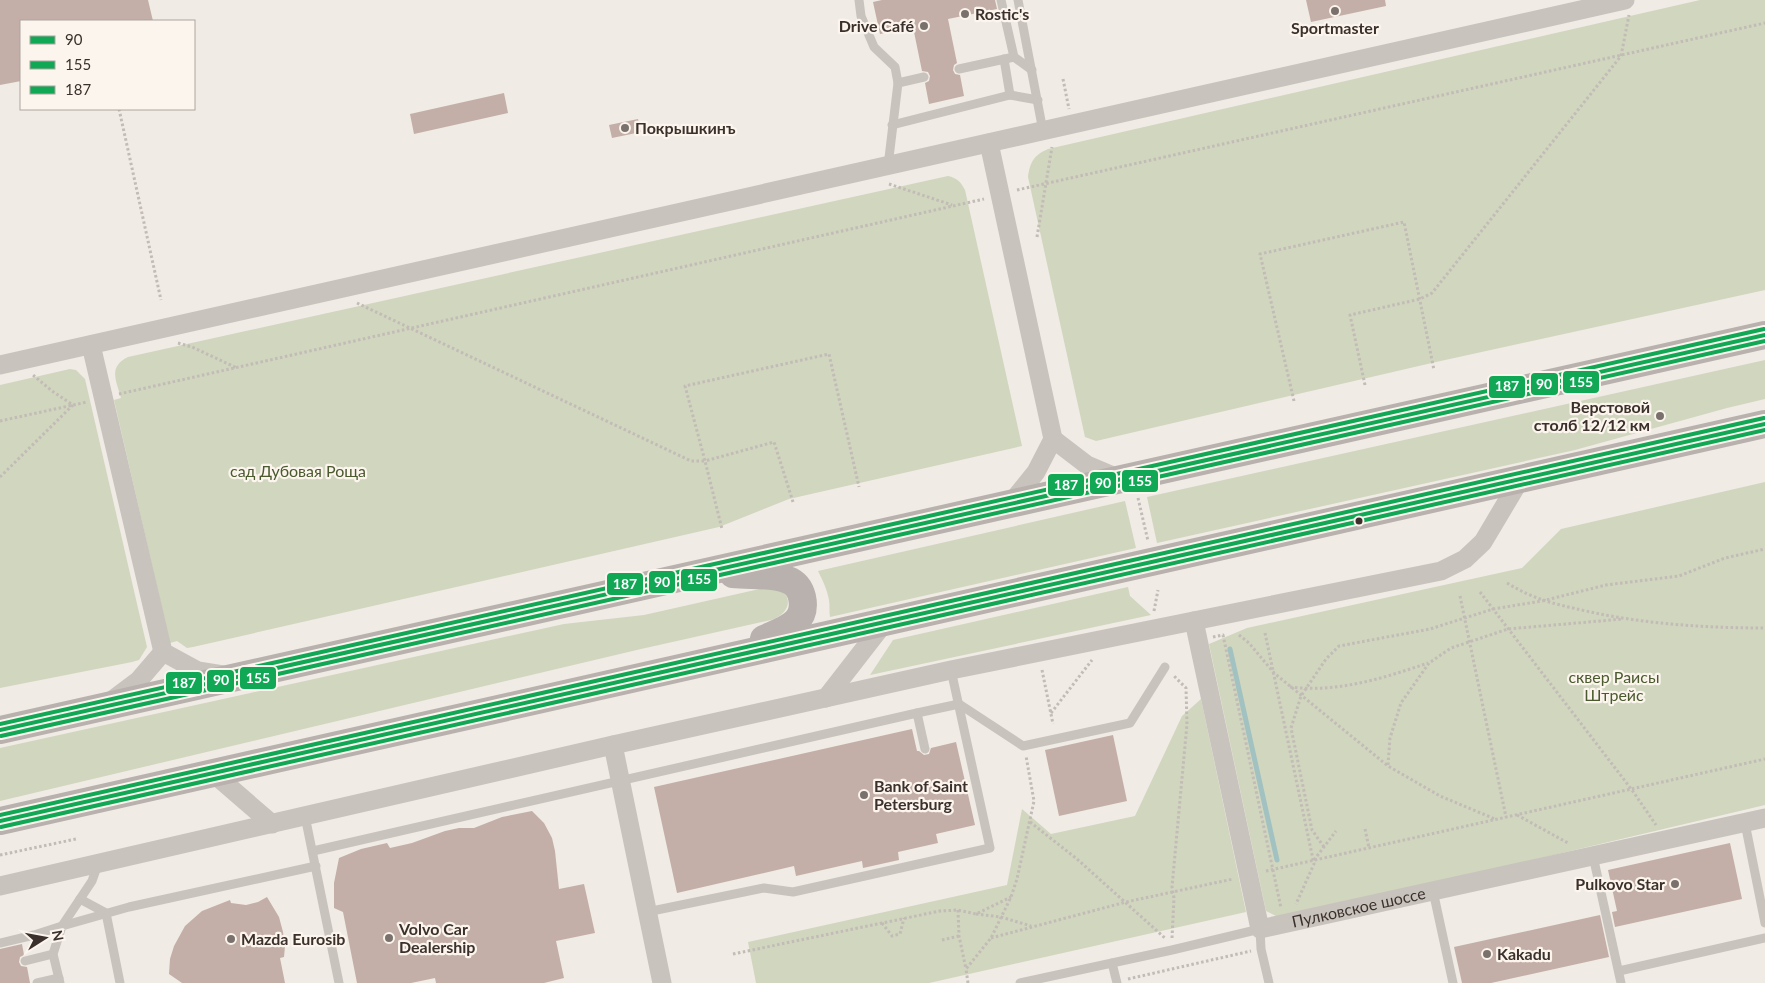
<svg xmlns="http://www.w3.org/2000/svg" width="1765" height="983" font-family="Lato,sans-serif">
	<rect width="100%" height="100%" fill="#f0ebe5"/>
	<g fill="#d1d6bf">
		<path d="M 1700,0 L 1765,0 L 1765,290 L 1436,362 L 1096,441 L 1085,437 L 1028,177 C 1030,162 1034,155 1048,149 Z"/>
		<path d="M 948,176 C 957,178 961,182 965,190 L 1022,446 L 789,499 L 719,527 L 193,647 L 187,648 L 177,641 L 170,643 L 114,400 L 121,398 C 116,380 108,367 128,357 Z"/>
		<path d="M 1765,360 L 1765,399 L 1727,408 L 1575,450 L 1157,543 L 1147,497 Z"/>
		<path d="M 70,369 L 76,370 L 85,379 L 147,647 L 139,660 L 132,662 L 0,688 L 0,385 Z"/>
		<path d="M 1765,482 L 1765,805 L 1282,919 L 1266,911 L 1209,644 L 1247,628 L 1522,568 L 1561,529 Z"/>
		<path d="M 1125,501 L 1136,548 L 830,617 C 829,611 830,606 829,600 C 827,589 823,581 818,571 Z"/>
		<path d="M 768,587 C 793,588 795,612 771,620 L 641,649 L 0,801 L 0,748 L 564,624 L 644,615 Z"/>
		<path d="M 1128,587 L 1130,596 L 1151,615 L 870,675 L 893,640 Z"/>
		<path d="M 1201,699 L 1246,912 L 929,983 L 756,983 L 748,942 L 1007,885 L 1022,809 L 1051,834 L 1135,816 L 1182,716 Z"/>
	</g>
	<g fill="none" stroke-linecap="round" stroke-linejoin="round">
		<path stroke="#a1c2c1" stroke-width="5" d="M 1230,649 L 1277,860"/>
	</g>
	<g fill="#c3afa7">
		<path d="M 0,0 L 148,0 L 153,21 L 21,21 L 21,81 L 0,85 Z"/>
		<path d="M 882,0 L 995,0 L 997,9 L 948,19 L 957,63 L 954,65 L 953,70 L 955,74 L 960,75 L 964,96 L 929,104 L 925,83 L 929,81 L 930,76 L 928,72 L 922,71 L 913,27 L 880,34 L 873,2 Z"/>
		<path d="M 1306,0 L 1385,0 L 1386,6 L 1311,22 Z"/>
		<path d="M 504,93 L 508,113 L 414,134 L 410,114 Z"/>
		<path d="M 638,119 L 641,132 L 612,138 L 609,125 Z"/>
		<path d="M 912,729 L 917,751 L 919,751 L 924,755 L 929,754 L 931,748 L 956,742 L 975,825 L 936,834 L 938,843 L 898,852 L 899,860 L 863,868 L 862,861 L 796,876 L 794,866 L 677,893 L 654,787 Z"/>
		<path d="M 1113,735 L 1127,801 L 1059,816 L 1045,750 Z"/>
		<path d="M 532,811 L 544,823 L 552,838 L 555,851 L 559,889 L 584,884 L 595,933 L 556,941 L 564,978 L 544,983 L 436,983 L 435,978 L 411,983 L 357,983 L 343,912 L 334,908 L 334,883 L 339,858 L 361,849 L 387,843 L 390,848 L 412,843 L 445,831 L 459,828 L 474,828 L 502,817 Z"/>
		<path d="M 1730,843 L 1742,899 L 1615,927 L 1612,912 L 1617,911 L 1608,870 Z"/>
		<path d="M 267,897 L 279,917 L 283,932 L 285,946 L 284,957 L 280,958 L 285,983 L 182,983 L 169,974 L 170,959 L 174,946 L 185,926 L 202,911 L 230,900 L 231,903 L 246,905 L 258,902 Z"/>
		<path d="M 1600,915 L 1609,957 L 1491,983 L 1462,983 L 1454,947 Z"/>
		<path d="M 22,944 L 24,955 L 20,957 L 19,962 L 21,966 L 27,967 L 30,983 L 0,983 L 0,949 Z"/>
	</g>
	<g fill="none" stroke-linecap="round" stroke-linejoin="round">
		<g stroke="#c2bbb6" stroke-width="3" stroke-dasharray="2.5 2.5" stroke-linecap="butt">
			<path d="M 1063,79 L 1069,109"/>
			<path d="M 119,109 L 161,300"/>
			<path d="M 889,184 L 952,205"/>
			<path d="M 1017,190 L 1765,23"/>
			<path d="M 1037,237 L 1052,147"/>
			<path d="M 357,303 L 691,461 L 705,461 L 722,529"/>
			<path d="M 178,343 L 192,347 L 237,368"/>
			<path d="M 1365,385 L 1350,315 L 1420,299 L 1432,293 L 1621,56 L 1629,15"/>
			<path d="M 119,394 L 984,199"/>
			<path d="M 1294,401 L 1260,254 L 1404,222 L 1434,370"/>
			<path d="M 0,421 L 87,402"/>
			<path d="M 0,477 L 73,405 L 52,391 L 33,375"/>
			<path d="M 1138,498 L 1148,541"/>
			<path d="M 793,502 L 774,442 L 705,461 L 685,386 L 829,354 L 859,487"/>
			<path d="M 1507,583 C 1535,600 1555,604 1586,611 C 1644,624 1705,628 1765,628"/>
			<path d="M 1480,592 L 1632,790 L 1656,825"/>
			<path d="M 1460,596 L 1506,817"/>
			<path d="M 1154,611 L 1158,590"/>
			<path d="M 1265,633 L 1314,864 L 1296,904"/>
			<path d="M 1239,635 L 1249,643 L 1274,673 L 1388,766 L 1440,796 L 1495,819"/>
			<path d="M 1213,637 L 1223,635 L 1281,908"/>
			<path d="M 1042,670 L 1053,724"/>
			<path d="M 1290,687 C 1337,693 1384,678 1428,663"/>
			<path d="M 1051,713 L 1092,660"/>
			<path d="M 1388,765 L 1390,738 L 1401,703 L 1429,663 L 1451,648 L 1508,629 L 1623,619"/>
			<path d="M 1517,815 L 1568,843"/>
			<path d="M 1030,822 L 1077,859 L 1166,939"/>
			<path d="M 1365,829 L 1369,848"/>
			<path d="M 1324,847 L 1312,830 L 1291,728 L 1301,696 L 1326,659 L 1339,646 L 1430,629 L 1493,609 L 1542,601 L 1606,585 L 1679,576 L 1725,558 L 1765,549"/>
			<path d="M 0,855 L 76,839"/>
			<path d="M 1314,860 L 1336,831"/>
			<path d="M 1266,871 L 1765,759"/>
			<path d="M 958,910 L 959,936 L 966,969"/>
			<path d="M 976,914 L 1001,917 L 1031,926"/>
			<path d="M 882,923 L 892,936 L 900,934 L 904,918"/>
			<path d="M 991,938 L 1126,902 L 1233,879"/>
			<path d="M 1172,938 L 1174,898 L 1172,887 L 1187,724 L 1186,688 L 1173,675"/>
			<path d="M 942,940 L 959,936"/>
			<path d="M 733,954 L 940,911 L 958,910 L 976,914 L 1011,897"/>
			<path d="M 1128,979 L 1251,951"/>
			<path d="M 968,983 L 966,969 L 991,938 L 1011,897 L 1017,879 L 1034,801 L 1026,756"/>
		</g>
		<g stroke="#c9c3be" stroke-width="9">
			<path d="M 859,0 L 861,16 L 874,47 L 895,67 L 898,83"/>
			<path d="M 1001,0 L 1014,57"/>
			<path d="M 1018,0 L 1043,131"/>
			<path d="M 1004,59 L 1010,95"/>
			<path d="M 959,69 L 1014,57 L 1032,70"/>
			<path d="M 892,125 L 1010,95 L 1038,100"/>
			<path d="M 888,166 L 898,83 L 924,77"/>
			<path d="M 925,749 L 917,713 L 959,704 L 1023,746 L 1130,723 L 1165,667"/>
			<path d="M 305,816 L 339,983"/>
			<path d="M 1745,823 L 1765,923"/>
			<path d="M 313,851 L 917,713"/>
			<path d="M 1593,856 L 1621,983"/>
			<path d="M 1433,891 L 1453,983"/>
			<path d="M 80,899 L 106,913 L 120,983"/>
			<path d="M 647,912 L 764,888 L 793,892 L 990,848 L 951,670"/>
			<path d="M 0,943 L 34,935 L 62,926 L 92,881 L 98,864"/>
			<path d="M 25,961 L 53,954"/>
			<path d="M 1112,963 L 1117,983"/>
			<path d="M 1619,971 L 1765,938"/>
			<path d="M 37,983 L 59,978"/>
			<path d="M 60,983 L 53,954 L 62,926 L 129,907 L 316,866"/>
			<path d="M 1020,983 L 1172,950 L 1260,929 L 1261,949 L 1269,983"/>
		</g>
		<g stroke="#c9c3be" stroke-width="19">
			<path d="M 989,143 L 1053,439 L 1036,472 L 1011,503"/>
			<path d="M 91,345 L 163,652 L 198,671 L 223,675"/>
			<path d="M 0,365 L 1625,0"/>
			<path d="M 1053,439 L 1087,465 L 1120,479"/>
			<path id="s1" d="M 1194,621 L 1260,929 L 1765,818"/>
			<path d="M 826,698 L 885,622"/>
			<path d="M 111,701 L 139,680 L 163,652"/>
			<path d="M 613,745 L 662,983"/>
			<path d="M 213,773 L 272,824"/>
			<path d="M 0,886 L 613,745 L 951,670 L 1441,571 L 1465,559 L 1483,542 L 1521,478"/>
		</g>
		<g stroke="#b8b1ad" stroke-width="28">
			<path d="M 733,574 C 750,576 772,573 788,580 C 796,583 800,589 802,597 C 808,624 783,630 764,639"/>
			<path d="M 0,730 L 1765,335"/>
			<path d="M 0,821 L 1765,424"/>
		</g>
		<g stroke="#fbf5ee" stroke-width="8">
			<g id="bus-1">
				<path d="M 0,730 L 1765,335"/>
				<path d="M 0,821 L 1765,424"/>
			</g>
		</g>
		<g stroke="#fbf5ee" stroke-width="8">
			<g id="bus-2">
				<path d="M 1,736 L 1765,341"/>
				<path d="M 1,827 L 1765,430"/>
			</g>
		</g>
		<g stroke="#fbf5ee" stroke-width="8">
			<g id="bus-3">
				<path d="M 0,724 L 1764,329"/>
				<path d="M 0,815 L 1764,418"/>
			</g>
		</g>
		<use href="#bus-1" stroke="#10a855" stroke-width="4"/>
		<use href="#bus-2" stroke="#10a855" stroke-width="4"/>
		<use href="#bus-3" stroke="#10a855" stroke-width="4"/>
	</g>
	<g fill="#7a716c" stroke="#fbf5ee" stroke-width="2">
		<circle cx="1335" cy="11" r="5"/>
		<circle cx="965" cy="14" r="5"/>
		<circle cx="924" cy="26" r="5"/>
		<circle cx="625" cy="128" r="5"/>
		<circle cx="1660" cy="416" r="5"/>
		<circle cx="864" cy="795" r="5"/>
		<circle cx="1675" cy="884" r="5"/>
		<circle cx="389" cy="938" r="5"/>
		<circle cx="231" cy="939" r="5"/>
		<circle cx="1487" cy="954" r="5"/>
	</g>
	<circle fill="#3b302b" stroke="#fbf5ee" stroke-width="2" cx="1359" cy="521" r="4.5"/>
	<g text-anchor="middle" stroke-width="4.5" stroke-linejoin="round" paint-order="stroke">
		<g font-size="16" font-weight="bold" fill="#3b302b" stroke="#fbf5ee" text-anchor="start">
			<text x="975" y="20">Rostic's</text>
			<text x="914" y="32" text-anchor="end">Drive Café</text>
			<text x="1335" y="34" text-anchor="middle">Sportmaster</text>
			<text x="635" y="134">Покрышкинъ</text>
			<text x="1650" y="413" text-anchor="end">Верстовой<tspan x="1650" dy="18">столб 12/12 км</tspan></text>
			<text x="874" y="792">Bank of Saint<tspan x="874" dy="18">Petersburg</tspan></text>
			<text x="1665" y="890" text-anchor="end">Pulkovo Star</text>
			<text x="399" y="935">Volvo Car<tspan x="399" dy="18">Dealership</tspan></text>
			<text x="241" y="945">Mazda Eurosib</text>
			<text x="1497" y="960">Kakadu</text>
		</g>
		<g font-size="16" fill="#4a5a2e" stroke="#fbf5ee">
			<text x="298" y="477">сад Дубовая Роща</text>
			<text x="1614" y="683">сквер Раисы<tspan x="1614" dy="18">Штрейс</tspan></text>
		</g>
		<g font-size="16" fill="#3b302b" stroke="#fbf5ee">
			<text dy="6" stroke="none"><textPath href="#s1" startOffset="416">Пулковское шоссе</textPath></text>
		</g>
	</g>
	<g stroke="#fbf5ee" stroke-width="2">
		<rect x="1562" y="370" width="38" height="24" rx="5" fill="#10a855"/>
		<rect x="1530" y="372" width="29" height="24" rx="5" fill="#10a855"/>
		<rect x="1488" y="375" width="38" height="24" rx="5" fill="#10a855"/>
		<rect x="1121" y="469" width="38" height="24" rx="5" fill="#10a855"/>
		<rect x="1089" y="471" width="28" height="24" rx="5" fill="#10a855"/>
		<rect x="1047" y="473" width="38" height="24" rx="5" fill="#10a855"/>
		<rect x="680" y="568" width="38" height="24" rx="5" fill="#10a855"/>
		<rect x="648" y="570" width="28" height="24" rx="5" fill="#10a855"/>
		<rect x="606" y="572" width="38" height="24" rx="5" fill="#10a855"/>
		<rect x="239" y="666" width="38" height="24" rx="5" fill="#10a855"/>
		<rect x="206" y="669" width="29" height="24" rx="5" fill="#10a855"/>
		<rect x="165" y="671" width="38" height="24" rx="5" fill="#10a855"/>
	</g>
	<g font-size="14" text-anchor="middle" font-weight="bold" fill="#fff">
		<text x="1581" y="387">155</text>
		<text x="1544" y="389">90</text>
		<text x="1507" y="391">187</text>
		<text x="1140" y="486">155</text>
		<text x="1103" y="488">90</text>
		<text x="1066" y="490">187</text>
		<text x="699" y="584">155</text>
		<text x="662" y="587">90</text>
		<text x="625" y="589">187</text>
		<text x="258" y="683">155</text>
		<text x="221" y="685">90</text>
		<text x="184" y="688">187</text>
	</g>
	<rect x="20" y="20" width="175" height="90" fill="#fbf5ee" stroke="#aea6a0"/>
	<rect x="30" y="36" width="25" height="8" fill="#10a855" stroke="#aea6a0"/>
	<text x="65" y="45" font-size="15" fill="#3b302b">90</text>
	<rect x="30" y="61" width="25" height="8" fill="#10a855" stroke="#aea6a0"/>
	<text x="65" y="70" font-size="15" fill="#3b302b">155</text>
	<rect x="30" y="86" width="25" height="8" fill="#10a855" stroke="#aea6a0"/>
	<text x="65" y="95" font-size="15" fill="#3b302b">187</text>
	<g transform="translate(45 938) rotate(79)" stroke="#fbf5ee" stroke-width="4" paint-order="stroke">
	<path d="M0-4L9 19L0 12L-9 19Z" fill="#3b302b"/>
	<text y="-8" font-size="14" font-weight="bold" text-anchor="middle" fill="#3b302b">N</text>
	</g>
</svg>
